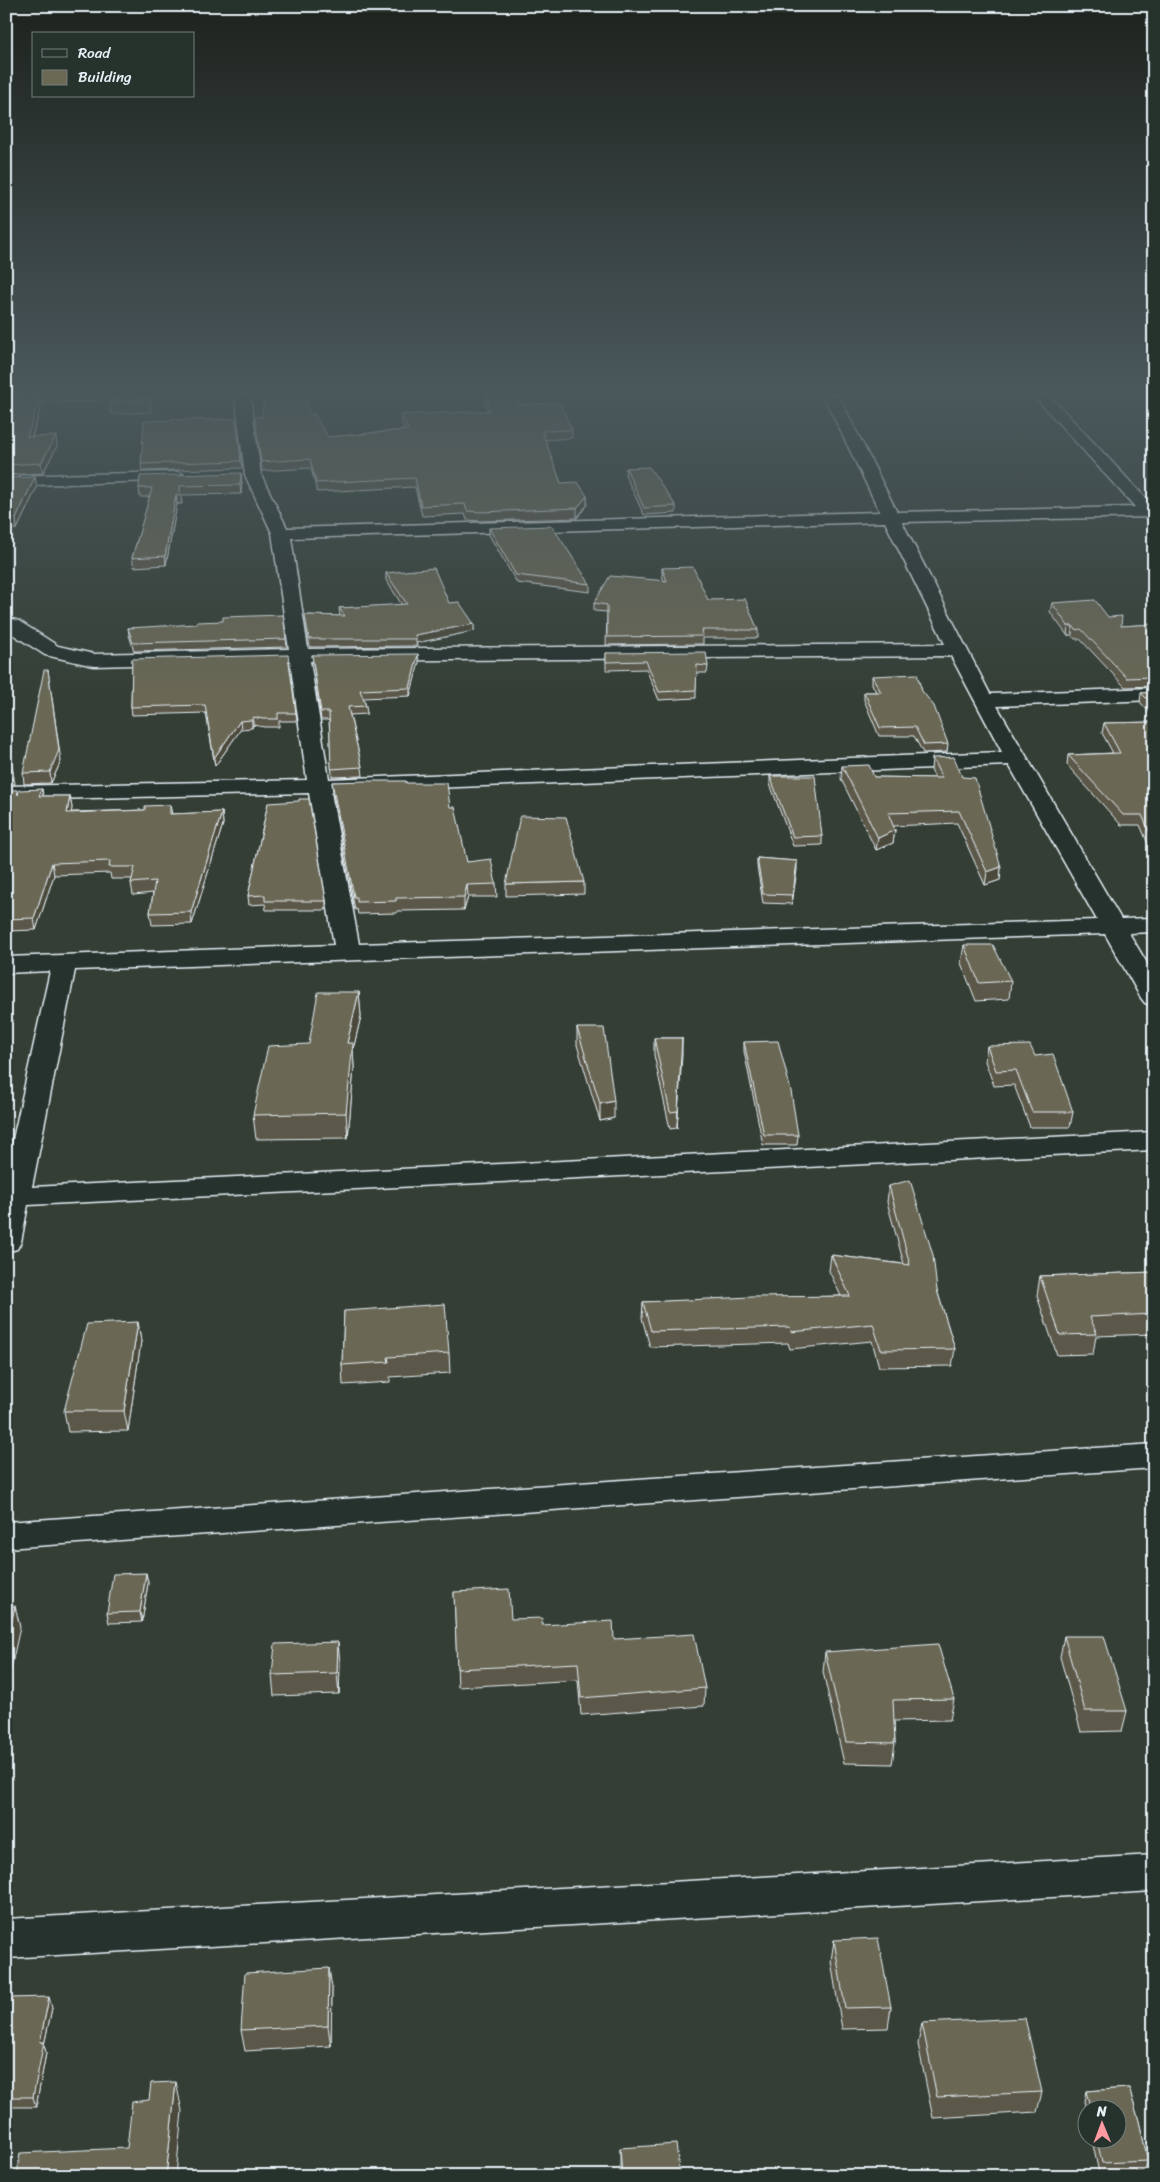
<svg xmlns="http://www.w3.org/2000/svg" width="1160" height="2182" font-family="Sriracha,sans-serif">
	<rect width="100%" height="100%" fill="#343e35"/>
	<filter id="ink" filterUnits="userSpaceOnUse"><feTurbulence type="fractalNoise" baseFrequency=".02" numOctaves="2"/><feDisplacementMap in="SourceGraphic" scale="10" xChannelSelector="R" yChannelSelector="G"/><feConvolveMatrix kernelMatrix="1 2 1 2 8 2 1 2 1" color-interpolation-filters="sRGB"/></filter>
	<g filter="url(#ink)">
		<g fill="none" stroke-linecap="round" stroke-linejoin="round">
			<g stroke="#e8f1f8" stroke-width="3">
				<g id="street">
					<path d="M 6,395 L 103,395 L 100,398 L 95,400 L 6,404 Z"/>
					<path d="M 235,395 L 250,395 L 261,475 L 287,528 L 880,512 L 823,395 L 838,395 L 897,512 L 1135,507 L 1033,395 L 1049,395 L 1154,507 L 1154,517 L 902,522 L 990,694 L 1154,688 L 1154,700 L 997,706 L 1121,919 L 1154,918 L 1154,932 L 1129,933 L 1154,975 L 1154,1006 L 1145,1003 L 1141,998 L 1105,934 L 75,970 L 32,1187 L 1154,1132 L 1154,1150 L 28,1205 L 21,1242 L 17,1249 L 6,1252 L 6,1171 L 50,971 L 6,973 L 6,957 L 334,945 L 309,793 L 6,800 L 6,786 L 307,780 L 290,661 L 94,666 L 45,655 L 6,630 L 6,621 L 12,619 L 19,621 L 58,646 L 94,654 L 289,649 L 272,533 L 245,475 ZM 885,522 L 945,644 L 308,649 L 291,538 ZM 951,656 L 1002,752 L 329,779 L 310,661 ZM 1009,765 L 1097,920 L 359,944 L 331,792 Z"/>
					<path d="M 177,472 L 183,474 L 185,477 L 183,480 L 6,486 L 6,476 Z"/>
					<path d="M 1154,1444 L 1154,1468 L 6,1548 L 6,1522 Z"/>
					<path d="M 1154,1855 L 1154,1891 L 6,1958 L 6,1919 Z"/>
				</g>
			</g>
			<use href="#street" fill="#26332d" fill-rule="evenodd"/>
		</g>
		<g fill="#5c5948" stroke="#e8f1f8">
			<path d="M 40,395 L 42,404 L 32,437 L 57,446 L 43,473 L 6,475 L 6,396 Z"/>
			<path d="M 485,395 L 517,395 L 519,405 L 572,430 L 572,438 L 545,440 L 561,483 L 587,496 L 587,505 L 577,518 L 481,521 L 467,520 L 465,514 L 422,516 L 415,487 L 317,492 L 311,468 L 262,471 L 255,417 L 310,414 L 328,437 L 404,430 L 401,423 L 401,415 L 488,411 L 485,400 Z"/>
			<path d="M 150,399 L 151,412 L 111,414 L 110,401 Z"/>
			<path d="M 179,420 L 241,461 L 242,468 L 142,471 L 141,464 Z"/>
			<path d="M 626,468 L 676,506 L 676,513 L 644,515 L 625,475 Z"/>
			<path d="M 6,478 L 37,487 L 17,529 L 6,530 Z"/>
			<path d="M 242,482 L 241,494 L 181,495 L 182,504 L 177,504 L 166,565 L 134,567 L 132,558 L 150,497 L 140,497 L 139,488 Z"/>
			<path d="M 489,528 L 590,584 L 590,592 L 517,583 L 489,535 Z"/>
			<path d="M 662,568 L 708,600 L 758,630 L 758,638 L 703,638 L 703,644 L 606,645 L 607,612 L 594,611 L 594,603 L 664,581 L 662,576 Z"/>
			<path d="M 386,573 L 449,603 L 474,624 L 474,631 L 416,643 L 417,646 L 310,647 L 305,615 L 340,616 L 339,608 L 402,605 L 386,580 Z"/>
			<path d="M 1052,603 L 1108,617 L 1121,626 L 1154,624 L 1154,686 L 1125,687 L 1080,639 L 1075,639 L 1072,635 L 1067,635 L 1050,612 Z"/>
			<path d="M 128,628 L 286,639 L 287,647 L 134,651 L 129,635 Z"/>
			<path d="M 606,653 L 708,666 L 707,673 L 696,673 L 696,698 L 659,700 L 646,669 L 606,670 Z"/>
			<path d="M 312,655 L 419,662 L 410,696 L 363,698 L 366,706 L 367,714 L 350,715 L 362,767 L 363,776 L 332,777 L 329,720 L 321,720 Z"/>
			<path d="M 132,659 L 296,713 L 297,721 L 279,721 L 279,727 L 264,727 L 253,725 L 252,728 L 241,729 L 215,766 L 206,713 L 132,715 L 131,707 Z"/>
			<path d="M 872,676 L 922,691 L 948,744 L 947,752 L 923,753 L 914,736 L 879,736 L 864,700 L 864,692 L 876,692 L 872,684 Z"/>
			<path d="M 1154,692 L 1154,718 L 1140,702 L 1141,693 Z"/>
			<path d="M 1154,722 L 1154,858 L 1140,825 L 1121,825 L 1067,765 L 1068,755 L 1113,753 L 1102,733 L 1104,723 Z"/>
			<path d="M 6,743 L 13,772 L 15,784 L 6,785 Z"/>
			<path d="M 932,758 L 962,777 L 1001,867 L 1000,880 L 985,885 L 957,823 L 893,826 L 895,830 L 893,843 L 876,850 L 841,779 L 842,766 L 874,777 L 935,778 L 931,770 Z"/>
			<path d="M 61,761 L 51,783 L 24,784 L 23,773 Z"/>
			<path d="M 770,776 L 822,836 L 822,845 L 793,846 L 770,784 Z"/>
			<path d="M 332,782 L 406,783 L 450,807 L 467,862 L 496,884 L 497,897 L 468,897 L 464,910 L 397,911 L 397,913 L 358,914 L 357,909 L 355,910 L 333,794 Z"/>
			<path d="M 42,789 L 43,796 L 70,796 L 72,808 L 71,812 L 145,810 L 170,805 L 172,814 L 222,812 L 223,824 L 192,924 L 152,925 L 150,913 L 153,893 L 133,895 L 131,883 L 132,879 L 111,879 L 110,873 L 54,875 L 36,930 L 6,931 L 6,790 L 18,795 Z"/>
			<path d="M 268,803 L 326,901 L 326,910 L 266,910 L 265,904 L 249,905 L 248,896 Z"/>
			<path d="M 757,858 L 797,861 L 792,904 L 763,903 L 757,866 Z"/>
			<path d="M 584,882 L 584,894 L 506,896 L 506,884 Z"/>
			<path d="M 964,945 L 1011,981 L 1009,999 L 976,1001 L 961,963 Z"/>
			<path d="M 359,992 L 361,1016 L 353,1050 L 354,1067 L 348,1138 L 256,1139 L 253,1115 L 309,1044 Z"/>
			<path d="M 577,1028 L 614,1118 L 600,1121 L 577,1045 Z"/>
			<path d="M 654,1038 L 682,1038 L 677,1128 L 670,1129 L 654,1055 Z"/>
			<path d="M 744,1042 L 798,1135 L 797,1145 L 763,1145 L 744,1051 Z"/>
			<path d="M 987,1046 L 1035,1056 L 1073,1112 L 1070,1127 L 1030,1127 L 1014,1085 L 994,1086 L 985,1061 Z"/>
			<path d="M 889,1186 L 937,1290 L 955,1349 L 952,1366 L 879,1367 L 872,1341 L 790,1349 L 788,1343 L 650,1347 L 642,1318 L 643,1302 L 841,1296 L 829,1271 L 831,1255 L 904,1264 L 887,1202 Z"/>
			<path d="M 1154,1272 L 1154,1334 L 1096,1336 L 1093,1354 L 1057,1355 L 1037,1296 L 1040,1276 Z"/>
			<path d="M 344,1311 L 449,1353 L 450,1373 L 390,1377 L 390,1382 L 343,1385 L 342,1365 Z"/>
			<path d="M 138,1322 L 141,1341 L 128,1431 L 68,1432 L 64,1411 Z"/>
			<path d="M 146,1573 L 148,1583 L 142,1622 L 109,1623 L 107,1613 Z"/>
			<path d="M 454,1592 L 511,1619 L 614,1639 L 705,1688 L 704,1706 L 581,1715 L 578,1680 L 458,1687 Z"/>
			<path d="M 1064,1636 L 1127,1711 L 1122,1731 L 1081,1732 L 1060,1657 Z"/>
			<path d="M 825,1652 L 954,1699 L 950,1720 L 894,1721 L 895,1743 L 892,1764 L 844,1763 L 823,1672 Z"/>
			<path d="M 340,1663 L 339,1694 L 274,1696 L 272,1675 Z"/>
			<path d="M 834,1940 L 891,2007 L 888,2028 L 842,2029 L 831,1961 Z"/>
			<path d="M 332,1988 L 331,2046 L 245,2051 L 241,2030 Z"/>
			<path d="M 6,1998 L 52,2008 L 44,2045 L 46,2053 L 36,2107 L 6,2107 Z"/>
			<path d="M 922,2023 L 1042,2092 L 1037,2112 L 933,2118 L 918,2044 Z"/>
			<path d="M 1129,2088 L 1139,2121 L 1148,2161 L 1144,2171 L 1099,2173 L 1092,2140 L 1118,2140 L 1118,2110 L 1088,2110 L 1088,2119 L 1084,2101 L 1086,2091 Z"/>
			<path d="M 620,2148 L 680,2176 L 620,2176 Z"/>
		</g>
		<g fill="#4b493b" stroke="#e8f1f8">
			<path d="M 40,395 L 42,404 L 28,447 L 27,437 Z"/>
			<path d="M 56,436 L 57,446 L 43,473 L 41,463 Z"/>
			<path d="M 241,473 L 242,482 L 241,494 L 240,485 Z"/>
			<path d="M 35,477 L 37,487 L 17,529 L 16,519 Z"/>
			<path d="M 176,495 L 177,504 L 166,565 L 165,556 Z"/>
			<path d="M 587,496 L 587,505 L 577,518 L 577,508 Z"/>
			<path d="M 474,624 L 474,631 L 416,643 L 416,639 L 415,635 Z"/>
			<path d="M 1068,626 L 1073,626 L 1072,635 L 1067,635 Z"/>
			<path d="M 418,654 L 419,662 L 410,696 L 410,688 Z"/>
			<path d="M 48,670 L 61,761 L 51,783 L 50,772 Z"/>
			<path d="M 253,717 L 253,725 L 252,728 L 252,720 Z"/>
			<path d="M 240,721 L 241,729 L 215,766 L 214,758 Z"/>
			<path d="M 42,789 L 44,801 L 39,796 Z"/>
			<path d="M 70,796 L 72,808 L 69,824 L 67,813 Z"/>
			<path d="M 222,812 L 223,824 L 192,924 L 191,912 Z"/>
			<path d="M 895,830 L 893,843 L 876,850 L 878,838 Z"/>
			<path d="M 797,861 L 797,870 L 792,904 L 793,895 Z"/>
			<path d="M 52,863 L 54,875 L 36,930 L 34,918 Z"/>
			<path d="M 1001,867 L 1000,880 L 985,885 L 987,872 Z"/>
			<path d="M 467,885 L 468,897 L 464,910 L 464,897 Z"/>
			<path d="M 359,992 L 361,1016 L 353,1050 L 354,1067 L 348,1138 L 346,1113 L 347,1043 Z"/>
			<path d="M 682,1038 L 682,1055 L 677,1128 L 678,1111 Z"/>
			<path d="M 614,1101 L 614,1118 L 600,1121 L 600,1104 Z"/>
			<path d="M 138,1322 L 141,1341 L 128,1431 L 124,1411 Z"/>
			<path d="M 146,1573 L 148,1583 L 142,1622 L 140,1612 Z"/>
			<path d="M 15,1606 L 20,1627 L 6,1691 L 6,1646 Z"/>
			<path d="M 338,1642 L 340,1663 L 339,1694 L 337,1673 Z"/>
			<path d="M 329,1968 L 332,1988 L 331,2046 L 328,2026 Z"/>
			<path d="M 49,1997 L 52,2008 L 44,2045 L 46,2053 L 36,2107 L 33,2097 L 40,2042 Z"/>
			<path d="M 176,2082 L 182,2111 L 176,2176 L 166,2176 Z"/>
		</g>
		<g fill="#6b6854" stroke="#e8f1f8">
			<path d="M 40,395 L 27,437 L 56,436 L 41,463 L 6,465 L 6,396 Z"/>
			<path d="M 110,395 L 148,395 L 150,399 L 110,401 Z"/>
			<path d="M 264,395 L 303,395 L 310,414 L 314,414 L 328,437 L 408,430 L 401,415 L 490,411 L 486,395 L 517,395 L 519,405 L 560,403 L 572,430 L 542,431 L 561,483 L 578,482 L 587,496 L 577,508 L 481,512 L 467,511 L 465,504 L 421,506 L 415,478 L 316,483 L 310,459 L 261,462 L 255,417 L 262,417 Z"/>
			<path d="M 173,418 L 179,420 L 236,419 L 241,461 L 141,464 L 144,421 L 172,420 Z"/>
			<path d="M 649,467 L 676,506 L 644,508 L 626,468 Z"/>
			<path d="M 241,473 L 240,485 L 180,486 L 180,495 L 176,495 L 165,556 L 132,558 L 152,488 L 139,488 L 140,476 Z"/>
			<path d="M 35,477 L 16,519 L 6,519 L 6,478 Z"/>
			<path d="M 552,526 L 590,584 L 516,575 L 489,528 Z"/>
			<path d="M 693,567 L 708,600 L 745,599 L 758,630 L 702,630 L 703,636 L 607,637 L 607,605 L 594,603 L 610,576 L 667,581 L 662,568 Z"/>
			<path d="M 434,568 L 449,603 L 459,602 L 474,624 L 415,635 L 416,639 L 309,639 L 305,615 L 345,616 L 339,608 L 407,604 L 386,573 Z"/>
			<path d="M 1095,600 L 1108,617 L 1122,616 L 1121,626 L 1154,624 L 1154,677 L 1127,678 L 1081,629 L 1076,630 L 1073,626 L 1068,626 L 1052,603 Z"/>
			<path d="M 283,615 L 286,639 L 133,643 L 128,628 L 197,624 L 197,622 L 223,621 L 223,617 Z"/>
			<path d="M 706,652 L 708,666 L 697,665 L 696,690 L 659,692 L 646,661 L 606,662 L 606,653 Z"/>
			<path d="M 418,654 L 410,688 L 360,690 L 366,706 L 348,707 L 362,767 L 331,769 L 329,712 L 321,712 L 312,655 Z"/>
			<path d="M 288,655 L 296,713 L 278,713 L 278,719 L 263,719 L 253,717 L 252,720 L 240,721 L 214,758 L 205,705 L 131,707 L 132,659 Z"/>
			<path d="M 44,670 L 48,670 L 59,750 L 50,772 L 23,773 Z"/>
			<path d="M 917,674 L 922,691 L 934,706 L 948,744 L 924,745 L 915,727 L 880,728 L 864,692 L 881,692 L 872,676 Z"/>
			<path d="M 1154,692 L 1154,706 L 1141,693 Z"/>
			<path d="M 1154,722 L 1154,843 L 1142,815 L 1123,815 L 1068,755 L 1120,753 L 1104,723 Z"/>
			<path d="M 6,743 L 13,772 L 6,773 Z"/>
			<path d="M 954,757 L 962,777 L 975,778 L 1001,867 L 987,872 L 959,811 L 888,813 L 895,830 L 878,838 L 842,766 L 869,765 L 874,777 L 942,778 L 932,758 Z"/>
			<path d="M 770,776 L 815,776 L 822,836 L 793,837 Z"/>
			<path d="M 366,781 L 406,781 L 406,783 L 447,783 L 450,807 L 455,807 L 467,862 L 491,859 L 496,884 L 467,885 L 464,897 L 396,898 L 396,901 L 357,902 L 357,897 L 354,897 L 332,782 Z"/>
			<path d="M 42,789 L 39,796 L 70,796 L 67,813 L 145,810 L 145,806 L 170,805 L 170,814 L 222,812 L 191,912 L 150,913 L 155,881 L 131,883 L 135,867 L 109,867 L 110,861 L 52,863 L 34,918 L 6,919 L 6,790 L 17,790 L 18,795 L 19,790 Z"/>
			<path d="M 299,799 L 309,799 L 326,901 L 265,901 L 265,895 L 248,896 L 268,803 L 299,801 Z"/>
			<path d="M 520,816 L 566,817 L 584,882 L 506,884 Z"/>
			<path d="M 757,858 L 797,861 L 793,895 L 763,894 Z"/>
			<path d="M 964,945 L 993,945 L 1011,981 L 979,983 Z"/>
			<path d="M 318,992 L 359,992 L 347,1043 L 353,1043 L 346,1113 L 253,1115 L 268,1046 L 309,1044 Z"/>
			<path d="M 577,1028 L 604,1028 L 614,1101 L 600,1104 Z"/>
			<path d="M 654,1038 L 682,1038 L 678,1111 L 670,1112 Z"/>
			<path d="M 778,1041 L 791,1091 L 798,1135 L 764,1135 L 744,1042 Z"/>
			<path d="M 1030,1045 L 1035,1056 L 1053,1054 L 1073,1112 L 1032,1112 L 1016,1070 L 996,1071 L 987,1046 Z"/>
			<path d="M 910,1180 L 933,1255 L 937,1290 L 955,1349 L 881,1350 L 873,1324 L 791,1332 L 790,1327 L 651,1331 L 643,1302 L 751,1297 L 850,1296 L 831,1255 L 910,1265 L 889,1186 Z"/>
			<path d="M 1154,1272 L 1154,1314 L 1090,1317 L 1097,1334 L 1060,1335 L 1040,1276 Z"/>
			<path d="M 445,1304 L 449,1353 L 388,1357 L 389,1362 L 342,1365 L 344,1311 Z"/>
			<path d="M 138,1322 L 124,1411 L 64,1411 L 87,1324 Z"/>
			<path d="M 146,1573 L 140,1612 L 107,1613 L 113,1574 Z"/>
			<path d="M 509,1589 L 511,1619 L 542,1618 L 542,1625 L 613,1621 L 614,1639 L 694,1634 L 705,1688 L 581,1698 L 578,1663 L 457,1669 L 454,1592 Z"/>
			<path d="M 15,1606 L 6,1646 L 6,1607 Z"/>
			<path d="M 1064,1636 L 1104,1636 L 1127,1711 L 1085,1711 Z"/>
			<path d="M 338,1642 L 337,1673 L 272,1675 L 275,1644 Z"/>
			<path d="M 938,1644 L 954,1699 L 893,1700 L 895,1743 L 846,1742 L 825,1652 Z"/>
			<path d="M 878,1938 L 891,2007 L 845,2008 L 834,1940 Z"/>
			<path d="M 329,1968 L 328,2026 L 241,2030 L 245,1973 Z"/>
			<path d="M 49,1997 L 40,2042 L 44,2042 L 33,2097 L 6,2097 L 6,1998 Z"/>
			<path d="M 1025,2018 L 1042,2092 L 937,2097 L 922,2023 Z"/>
			<path d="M 176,2082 L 166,2176 L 17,2176 L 20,2153 L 127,2148 L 132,2102 L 149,2100 L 151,2083 Z"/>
			<path d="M 1129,2088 L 1139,2121 L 1148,2161 L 1102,2163 L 1097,2140 L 1118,2140 L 1118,2110 L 1091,2110 L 1086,2091 Z"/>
			<path d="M 676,2144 L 680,2176 L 622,2176 L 620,2148 Z"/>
		</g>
	</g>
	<linearGradient id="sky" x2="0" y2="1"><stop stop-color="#1d221d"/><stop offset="0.56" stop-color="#4a585c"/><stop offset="1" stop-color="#4a585c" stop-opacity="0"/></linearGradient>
	<rect width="1160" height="700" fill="url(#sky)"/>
	<rect width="1160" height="2182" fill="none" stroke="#26332d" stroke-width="25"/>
	<rect x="12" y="12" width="1135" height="2157" fill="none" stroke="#e8f1f8" stroke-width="2" filter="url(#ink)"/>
	<rect x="32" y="32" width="162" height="65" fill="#26332d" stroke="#747f7e"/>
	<rect x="42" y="49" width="25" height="8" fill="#26332d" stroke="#747f7e"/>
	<text x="78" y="58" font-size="15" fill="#e8f1f8">Road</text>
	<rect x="42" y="70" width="25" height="15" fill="#6b6854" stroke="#747f7e"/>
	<text x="78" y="82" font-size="15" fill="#e8f1f8">Building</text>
	<g transform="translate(1102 2124) rotate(359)"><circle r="24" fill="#26332d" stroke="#747f7e"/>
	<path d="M0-4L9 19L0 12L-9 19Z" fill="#ff9aa2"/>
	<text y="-8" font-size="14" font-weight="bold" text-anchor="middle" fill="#e8f1f8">N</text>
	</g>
</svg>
